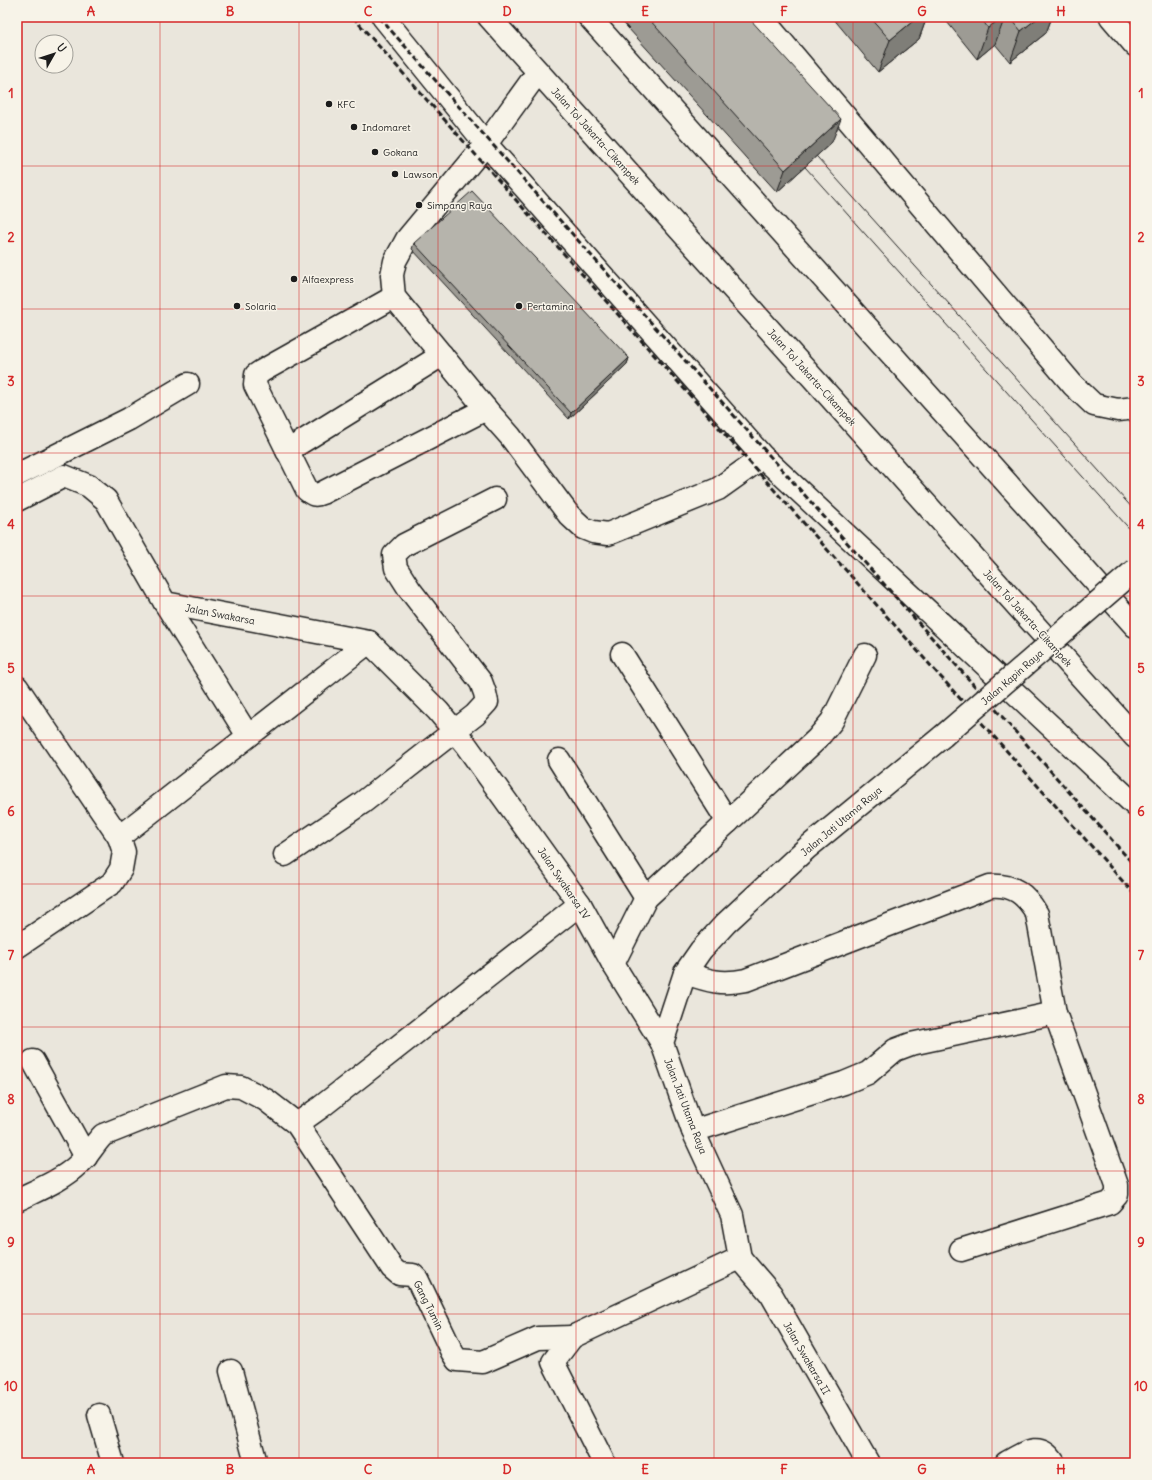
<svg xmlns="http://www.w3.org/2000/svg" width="1152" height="1480" font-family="Delius,sans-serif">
	<rect width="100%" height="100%" fill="#eae6dc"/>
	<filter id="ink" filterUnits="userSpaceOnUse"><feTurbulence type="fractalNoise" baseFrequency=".025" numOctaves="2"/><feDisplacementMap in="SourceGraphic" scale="8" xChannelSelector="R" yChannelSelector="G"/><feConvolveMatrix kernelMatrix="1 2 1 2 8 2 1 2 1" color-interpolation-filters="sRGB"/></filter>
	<g filter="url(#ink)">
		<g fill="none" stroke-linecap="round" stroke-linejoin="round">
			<g stroke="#1c1c1c" stroke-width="25">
				<g id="minor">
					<path d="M 383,17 L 486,144 L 763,457 L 1135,805"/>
					<path d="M 761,17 L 1073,385 L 1094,405 L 1118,410 L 1135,408"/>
					<path d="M 1111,17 L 1135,45"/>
					<path d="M 538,72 L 486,144 L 407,239 L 395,261 L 392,275 L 394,297 L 486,409 L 510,436 L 569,515 L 583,528 L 593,532 L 608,534 L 718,489 L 763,457"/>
					<path d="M 394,297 L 262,371 L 256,375 L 255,385 L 307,490 C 313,495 315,496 322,493 L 486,409"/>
					<path d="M 287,451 L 442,355"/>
					<path d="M 17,475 L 129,419 L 188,384"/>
					<path d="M 17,500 L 64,476 L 89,486 L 106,500 L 165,603 L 369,642 L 438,711 L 466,745 L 580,904 L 613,964 L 662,1043"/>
					<path d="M 165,603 L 248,736"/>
					<path d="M 622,654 L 728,822"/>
					<path d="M 17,687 L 119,837 L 369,642"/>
					<path d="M 559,760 L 646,898"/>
					<path d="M 285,855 L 362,803 L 475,715 L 487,702 L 485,693 L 481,682 L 410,590 L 396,568 L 394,555 L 404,545 L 495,499"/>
					<path d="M 17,947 L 112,883 L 121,869 L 124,852 L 119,837"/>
					<path d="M 613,964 L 646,898 L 817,739 L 832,721 L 865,655"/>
					<path d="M 685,973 C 709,981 721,985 746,980 L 990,886 C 1013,884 1026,894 1037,914 L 1055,1013 L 1117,1185 L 1117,1195 L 1110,1203 L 961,1250"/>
					<path d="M 33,1061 L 86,1157"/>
					<path d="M 297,1124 L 321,1107 L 580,904"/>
					<path d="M 693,1131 L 844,1083 L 868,1073 L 895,1050 L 911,1044 L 1055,1013"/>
					<path d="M 17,1200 C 37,1190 63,1180 79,1164 C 88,1156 94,1144 103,1135 L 226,1086 L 241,1087 L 266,1100 L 297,1124 L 392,1268 L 399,1274 L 413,1275 L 417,1279 L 452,1352 L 457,1360 L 483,1362 L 538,1338 L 572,1337"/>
					<path d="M 740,1258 L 771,1294 L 868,1463"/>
					<path d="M 231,1371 L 256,1463"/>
					<path d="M 99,1415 L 113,1463"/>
					<path d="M 604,1463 L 553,1362 L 572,1337 L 740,1258 L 732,1215 L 693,1131 L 662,1043 L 685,973 L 701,950 L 726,923 L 807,848 L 943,736"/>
					<path d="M 1006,1463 C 1024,1453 1040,1440 1054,1463"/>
				</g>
			</g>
			<g stroke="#1c1c1c" stroke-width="25">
				<g id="highway">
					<path d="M 489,17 L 1135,737"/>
					<path d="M 589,17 L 1135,626"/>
				</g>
			</g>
			<use href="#minor" stroke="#f7f3e8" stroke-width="22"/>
			<use href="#highway" stroke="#f7f3e8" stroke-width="22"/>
			<g stroke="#1c1c1c" stroke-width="1">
				<path d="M 809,148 L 1135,511"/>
				<path d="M 797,158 L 1135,535"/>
			</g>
			<g stroke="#1c1c1c" stroke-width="3" stroke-dasharray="6 3" stroke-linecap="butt">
				<path d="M 353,17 L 1135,895"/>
				<path d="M 379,17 L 1135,866"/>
			</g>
			<g stroke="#1c1c1c" stroke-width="25" stroke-linecap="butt">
				<path id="minor-bridge" d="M 943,736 L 1135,570"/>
			</g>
			<use href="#minor-bridge" stroke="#f7f3e8" stroke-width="22"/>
		</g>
		<g fill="#9d9b94" stroke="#1c1c1c">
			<path d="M 618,17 L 748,17 L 832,142 L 777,192 Z"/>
			<path d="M 832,17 L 927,17 L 919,39 L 878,72 Z"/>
			<path d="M 943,17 L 1052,17 L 1046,33 L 1010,62 L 995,44 L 977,59 Z"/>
			<path d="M 414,243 L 629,358 L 627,364 L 569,419 L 412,249 Z"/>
		</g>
		<g fill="#7f7e78" stroke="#1c1c1c">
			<path d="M 918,17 L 927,17 L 919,39 L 878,72 L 890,40 Z"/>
			<path d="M 1002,17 L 1005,17 L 995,44 L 977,59 L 988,28 Z"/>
			<path d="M 1039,17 L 1052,17 L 1046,33 L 1010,62 L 1021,31 Z"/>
			<path d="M 841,119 L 832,142 L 777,192 L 785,170 Z"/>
			<path d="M 629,358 L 627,364 L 569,419 L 571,413 Z"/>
		</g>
		<g fill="#b6b4ac" stroke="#1c1c1c">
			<path d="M 647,17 L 748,17 L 841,119 L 785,170 Z"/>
			<path d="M 870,17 L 918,17 L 890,40 Z"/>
			<path d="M 980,17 L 1002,17 L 988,28 Z"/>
			<path d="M 1010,17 L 1039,17 L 1021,31 Z"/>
			<path d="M 472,191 L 629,358 L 571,413 L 414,243 Z"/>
		</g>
	</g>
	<path fill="none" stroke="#d62828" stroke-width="1" stroke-opacity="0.55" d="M 160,17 L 160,1463M 299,17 L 299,1463M 438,17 L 438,1463M 576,17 L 576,1463M 714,17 L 714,1463M 853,17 L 853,1463M 992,17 L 992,1463M 17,166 L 1135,166M 17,309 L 1135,309M 17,453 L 1135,453M 17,596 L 1135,596M 17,740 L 1135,740M 17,884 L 1135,884M 17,1027 L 1135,1027M 17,1171 L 1135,1171M 17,1314 L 1135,1314"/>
	<g fill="#1c1c1c" stroke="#f7f3e8" stroke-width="1.5">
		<circle cx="329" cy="104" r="4"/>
		<circle cx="354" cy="127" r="4"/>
		<circle cx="375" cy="152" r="4"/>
		<circle cx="395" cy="174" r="4"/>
		<circle cx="419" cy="205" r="4"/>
		<circle cx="294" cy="279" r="4"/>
		<circle cx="237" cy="306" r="4"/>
		<circle cx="519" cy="306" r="4"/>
	</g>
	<g text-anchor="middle" stroke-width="3" stroke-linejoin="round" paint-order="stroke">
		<g font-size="10" fill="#1c1c1c" stroke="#f7f3e8" text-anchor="start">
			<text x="337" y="108">KFC</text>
			<text x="362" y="131">Indomaret</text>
			<text x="383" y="156">Gokana</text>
			<text x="403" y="178">Lawson</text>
			<text x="427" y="209">Simpang Raya</text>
			<text x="302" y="283">Alfaexpress</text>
			<text x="245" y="310">Solaria</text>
			<text x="527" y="310">Pertamina</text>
		</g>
		<g font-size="10" fill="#1c1c1c" stroke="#f7f3e8">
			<text transform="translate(596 136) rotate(48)" y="4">Jalan Tol Jakarta–Cikampek</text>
			<text transform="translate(812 377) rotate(48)" y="4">Jalan Tol Jakarta–Cikampek</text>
			<text transform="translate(220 614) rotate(11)" y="4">Jalan Swakarsa</text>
			<text transform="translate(1028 618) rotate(48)" y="4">Jalan Tol Jakarta–Cikampek</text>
			<text transform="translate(1012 677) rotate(-41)" y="4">Jalan Kapin Raya</text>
			<text transform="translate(841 821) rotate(-40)" y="4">Jalan Jati Utama Raya</text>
			<text transform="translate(564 883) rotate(56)" y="4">Jalan Swakarsa IV</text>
			<text transform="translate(686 1106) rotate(69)" y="4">Jalan Jati Utama Raya</text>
			<text transform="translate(429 1305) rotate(63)" y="4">Gang Tumin</text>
			<text transform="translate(807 1358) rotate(60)" y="4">Jalan Swakarsa II</text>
		</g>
	</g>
	<rect width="1152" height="1480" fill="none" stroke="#f7f3e8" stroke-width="44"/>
	<g transform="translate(54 54) rotate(51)"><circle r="19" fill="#f7f3e8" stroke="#9f9d96"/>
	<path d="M0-3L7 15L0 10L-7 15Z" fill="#1c1c1c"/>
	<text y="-6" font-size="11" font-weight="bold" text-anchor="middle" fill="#1c1c1c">U</text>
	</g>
	<rect x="22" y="22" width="1108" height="1436" fill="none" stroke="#d62828" stroke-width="1.5"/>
	<g font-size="13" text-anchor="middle" font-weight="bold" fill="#d62828">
		<text x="91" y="16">A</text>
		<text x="230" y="16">B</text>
		<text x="368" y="16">C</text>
		<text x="507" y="16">D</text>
		<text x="645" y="16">E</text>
		<text x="784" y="16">F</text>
		<text x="922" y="16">G</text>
		<text x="1061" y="16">H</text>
		<text x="11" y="98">1</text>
		<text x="1141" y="98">1</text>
		<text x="11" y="242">2</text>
		<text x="1141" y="242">2</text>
		<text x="11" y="386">3</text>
		<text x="1141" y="386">3</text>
		<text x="11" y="529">4</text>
		<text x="1141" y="529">4</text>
		<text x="11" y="673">5</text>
		<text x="1141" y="673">5</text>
		<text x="11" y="816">6</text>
		<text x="1141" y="816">6</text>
		<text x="11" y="960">7</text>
		<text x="1141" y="960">7</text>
		<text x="11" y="1104">8</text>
		<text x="1141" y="1104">8</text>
		<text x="11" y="1247">9</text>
		<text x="1141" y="1247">9</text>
		<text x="11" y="1391">10</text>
		<text x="1141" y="1391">10</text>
		<text x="91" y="1474">A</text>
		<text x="230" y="1474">B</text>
		<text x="368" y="1474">C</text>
		<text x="507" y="1474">D</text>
		<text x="645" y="1474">E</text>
		<text x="784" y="1474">F</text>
		<text x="922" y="1474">G</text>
		<text x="1061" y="1474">H</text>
	</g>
</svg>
